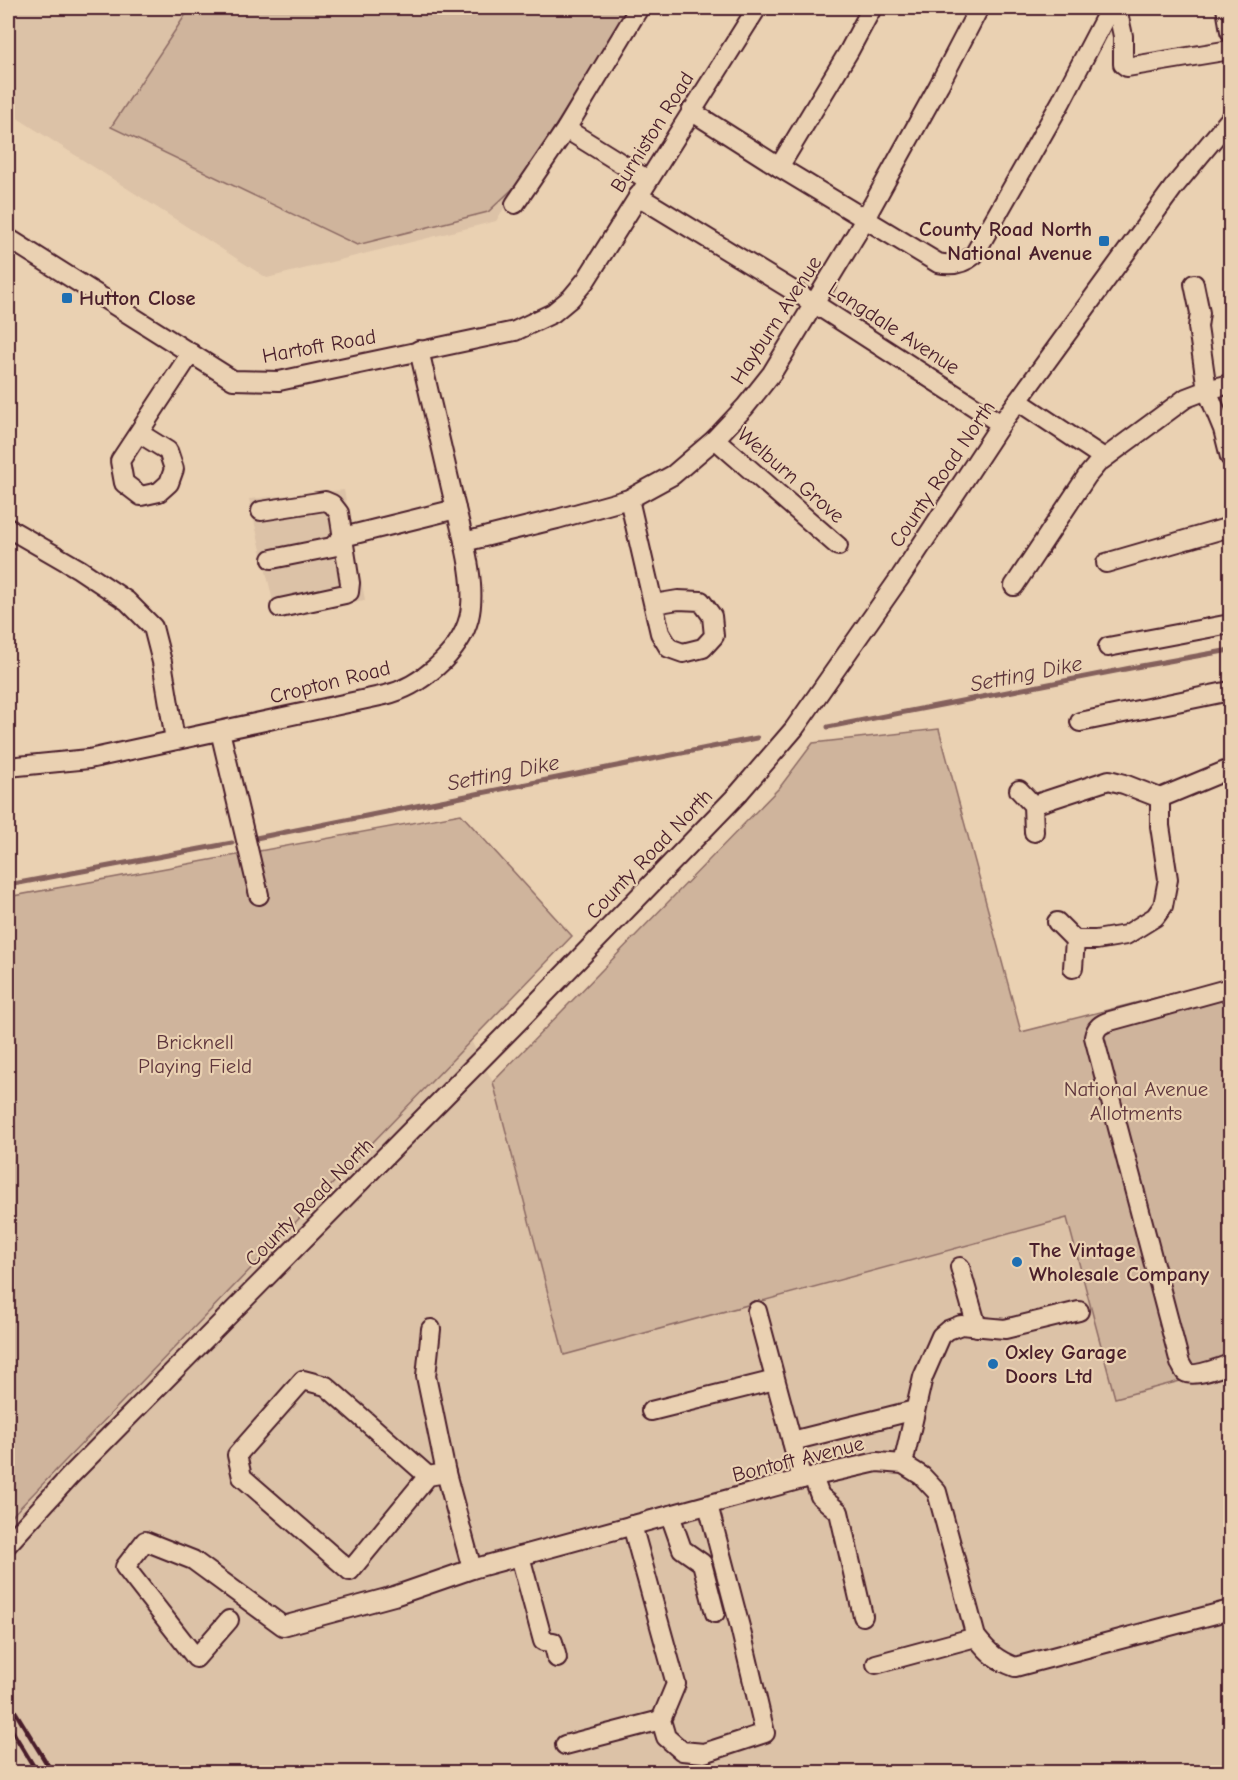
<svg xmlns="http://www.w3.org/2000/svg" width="1238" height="1780" font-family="'Comic Neue',sans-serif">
	<rect width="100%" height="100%" fill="#ead1b2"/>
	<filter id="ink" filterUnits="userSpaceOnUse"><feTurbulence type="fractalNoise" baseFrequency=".0167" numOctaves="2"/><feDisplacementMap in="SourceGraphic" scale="12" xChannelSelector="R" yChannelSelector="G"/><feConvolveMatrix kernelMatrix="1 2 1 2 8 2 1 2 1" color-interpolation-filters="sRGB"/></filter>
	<g filter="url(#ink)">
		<g fill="#dcc2a7">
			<path d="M 8,8 L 629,8 L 496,221 L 267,278 L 8,112 Z"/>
			<path d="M 344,490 L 365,600 L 276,614 L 249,499 Z"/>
			<path d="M 471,1041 L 493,1082 L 564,1355 L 1068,1218 L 1115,1398 L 1230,1368 L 1230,1772 L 21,1772 L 8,1751 L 8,1520 Z"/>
		</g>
		<g fill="#cfb49c" stroke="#8c6a64" stroke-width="1.5">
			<path d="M 190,8 L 629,8 L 521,181 L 488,212 L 357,245 L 111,127 Z"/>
			<path d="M 939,729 L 1021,1032 L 1230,979 L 1230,1368 L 1115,1398 L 1067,1218 L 564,1355 L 493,1082 L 780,787 L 813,743 Z"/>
			<path d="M 461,814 L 572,936 L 8,1520 L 8,897 Z"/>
		</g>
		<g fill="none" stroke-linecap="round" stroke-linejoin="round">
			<g stroke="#84605c" stroke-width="5">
				<path d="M 828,727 L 1141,666 L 1230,650"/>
				<path d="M 256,838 L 757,738"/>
				<path d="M 8,885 L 232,843"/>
			</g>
			<g stroke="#4a1f2b" stroke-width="22">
				<g id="minor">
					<path d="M 1117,8 L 1123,36 L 1123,64 L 1127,67 L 1230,50"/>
					<path d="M 1226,8 L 1230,31"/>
					<path d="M 691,111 L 779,167 L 849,51 L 872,8"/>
					<path d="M 566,129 L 648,180"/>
					<path d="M 779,167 L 938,263 C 951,266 963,264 974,255 L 1061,102 L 1110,8"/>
					<path d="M 638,196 L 815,304 L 1001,424"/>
					<path d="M 515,204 L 566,129 L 639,8"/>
					<path d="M 8,238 L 233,380 L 279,381 L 515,331 L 553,313 L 571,298 L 586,280 L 757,8"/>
					<path d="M 1194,284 L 1200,313 L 1198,327 L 1207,390 L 1223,429 L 1230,457"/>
					<path d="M 1018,401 L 1104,458"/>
					<path d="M 139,433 L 168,451 L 174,469 L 169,483 L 159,492 L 141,496 L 124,483 L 120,461 L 191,353"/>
					<path d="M 715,439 L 838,546"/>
					<path d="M 629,499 L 660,633 L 669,648 L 683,653 L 703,648 L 714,636 L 712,616 L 701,601 L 678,600 L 654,604"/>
					<path d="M 261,511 L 325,501 L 332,504 L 339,513 L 350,583 L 349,592 L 345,594 L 280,608"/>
					<path d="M 8,528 L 79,569 L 127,601 L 153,627 L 162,662 L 175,740"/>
					<path d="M 464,542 L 557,519 L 629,499 L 673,475 L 715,439 L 745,407 L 772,373 L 857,233 L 939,85 L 979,8"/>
					<path d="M 272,559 L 332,547 L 343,537 L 456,509"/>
					<path d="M 1106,563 L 1230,527"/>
					<path d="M 1014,586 L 1087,476 L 1098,463 L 1186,398 L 1207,390 L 1230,384"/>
					<path d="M 1108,647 L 1230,624"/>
					<path d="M 1080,722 L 1230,691"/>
					<path d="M 220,731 L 259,895"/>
					<path d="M 8,767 L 89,759 L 385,695 C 420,687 460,653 469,618 C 478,582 460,528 452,492 C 441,445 430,397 419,350"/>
					<path d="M 1019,790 L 1033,805 L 1034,832"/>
					<path d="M 1033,805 L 1109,780 L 1124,784 L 1160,798 L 1230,769"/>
					<path d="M 1057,922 L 1075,940 L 1073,968"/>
					<path d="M 1075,940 L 1096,940 L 1126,935 L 1155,917 L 1163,906 L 1168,879 L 1160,826 L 1160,798"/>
					<path d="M 1230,988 L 1110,1021 C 1101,1024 1096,1027 1094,1037 L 1180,1363 C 1182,1366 1183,1369 1185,1372 C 1194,1378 1221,1367 1230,1364"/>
					<path d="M 960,1267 L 977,1327"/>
					<path d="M 757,1311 L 802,1479"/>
					<path d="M 431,1329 L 426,1376 L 446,1473 L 472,1569"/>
					<path d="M 651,1411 L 775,1380"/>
					<path d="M 792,1441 L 915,1410"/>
					<path d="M 903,1464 L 923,1377 L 941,1336 L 948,1330 L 961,1325 L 1005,1329 L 1079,1311"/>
					<path d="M 428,1476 L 350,1571 L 242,1477 L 237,1455 L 303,1380 L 326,1386 L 428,1476 L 446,1473"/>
					<path d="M 813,1477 L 820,1496 L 839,1512 L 863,1616"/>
					<path d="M 670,1515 L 682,1549 L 702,1563 L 715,1613"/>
					<path d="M 632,1525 L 676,1684 L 661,1720 L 666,1737 L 682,1751 L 704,1753 L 765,1733 L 740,1627 L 708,1505"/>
					<path d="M 8,1544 L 69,1477 L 518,1022 L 738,794 L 794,729 L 901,576 L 1001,424 L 1173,188 L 1230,119"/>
					<path d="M 520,1556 L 543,1641 L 553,1642 L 557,1658"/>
					<path d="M 229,1620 L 196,1658 L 125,1567 L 145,1541 L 193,1560 L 283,1626 L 394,1596 L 472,1569 L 802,1479 L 877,1462 L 903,1464 L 922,1476 L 937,1492 L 976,1637 C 989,1653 996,1660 1015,1667 L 1230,1610"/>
					<path d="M 876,1664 L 976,1637"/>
					<path d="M 565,1745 L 661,1720"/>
				</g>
			</g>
			<use href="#minor" stroke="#ead1b2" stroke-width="18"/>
			<g stroke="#4a1f2b" stroke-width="4.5">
				<path d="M 8,1700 L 52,1772"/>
				<path d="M 8,1724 L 37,1772"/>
			</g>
		</g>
	</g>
	<g fill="#1f6fb2" stroke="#ead1b2" stroke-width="2">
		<rect x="1098" y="235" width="12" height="12" rx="3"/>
		<rect x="61" y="292" width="12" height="12" rx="3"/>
		<circle cx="1017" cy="1262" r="6"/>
		<circle cx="993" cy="1364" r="6"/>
	</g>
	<g text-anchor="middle" stroke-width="4.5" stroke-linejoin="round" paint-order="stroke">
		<g font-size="21" fill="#4a1f2b" stroke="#ead1b2">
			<text transform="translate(652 132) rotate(-58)" y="7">Burniston Road</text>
			<text transform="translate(776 320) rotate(-57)" y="7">Hayburn Avenue</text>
			<text transform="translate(894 328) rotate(33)" y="7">Langdale Avenue</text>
			<text transform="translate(319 346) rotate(-10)" y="7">Hartoft Road</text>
			<text transform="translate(942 474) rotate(-56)" y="7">County Road North</text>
			<text transform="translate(791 475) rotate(41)" y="7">Welburn Grove</text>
			<text transform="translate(330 682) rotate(-14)" y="7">Cropton Road</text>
			<text transform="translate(649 854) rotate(-46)" y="7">County Road North</text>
			<text transform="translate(309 1202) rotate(-45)" y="7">County Road North</text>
			<text transform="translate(798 1459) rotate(-14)" y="7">Bontoft Avenue</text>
		</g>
		<g font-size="21" font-weight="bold" fill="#4a1f2b" stroke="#ead1b2" text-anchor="start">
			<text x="1092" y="236" text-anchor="end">County Road North<tspan x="1092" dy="24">National Avenue</tspan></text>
			<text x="79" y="305">Hutton Close</text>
			<text x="1029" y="1257">The Vintage<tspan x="1029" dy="24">Wholesale Company</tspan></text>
			<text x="1005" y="1359">Oxley Garage<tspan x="1005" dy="24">Doors Ltd</tspan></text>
		</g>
		<g font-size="21" fill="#5e353c" stroke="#ead1b2">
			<text x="195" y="1049">Bricknell<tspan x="195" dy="24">Playing Field</tspan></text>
			<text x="1136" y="1096">National Avenue<tspan x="1136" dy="24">Allotments</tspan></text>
		</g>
		<g font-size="22" font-style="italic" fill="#5d353b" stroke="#ead1b2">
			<text transform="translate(1026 673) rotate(-11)" y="8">Setting Dike</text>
			<text transform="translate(503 772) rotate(-11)" y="8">Setting Dike</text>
		</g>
	</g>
	<rect width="1238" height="1780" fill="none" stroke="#ead1b2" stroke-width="30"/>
	<rect x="15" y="15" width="1208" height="1750" fill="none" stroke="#4a1f2b" stroke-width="2" filter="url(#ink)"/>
</svg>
